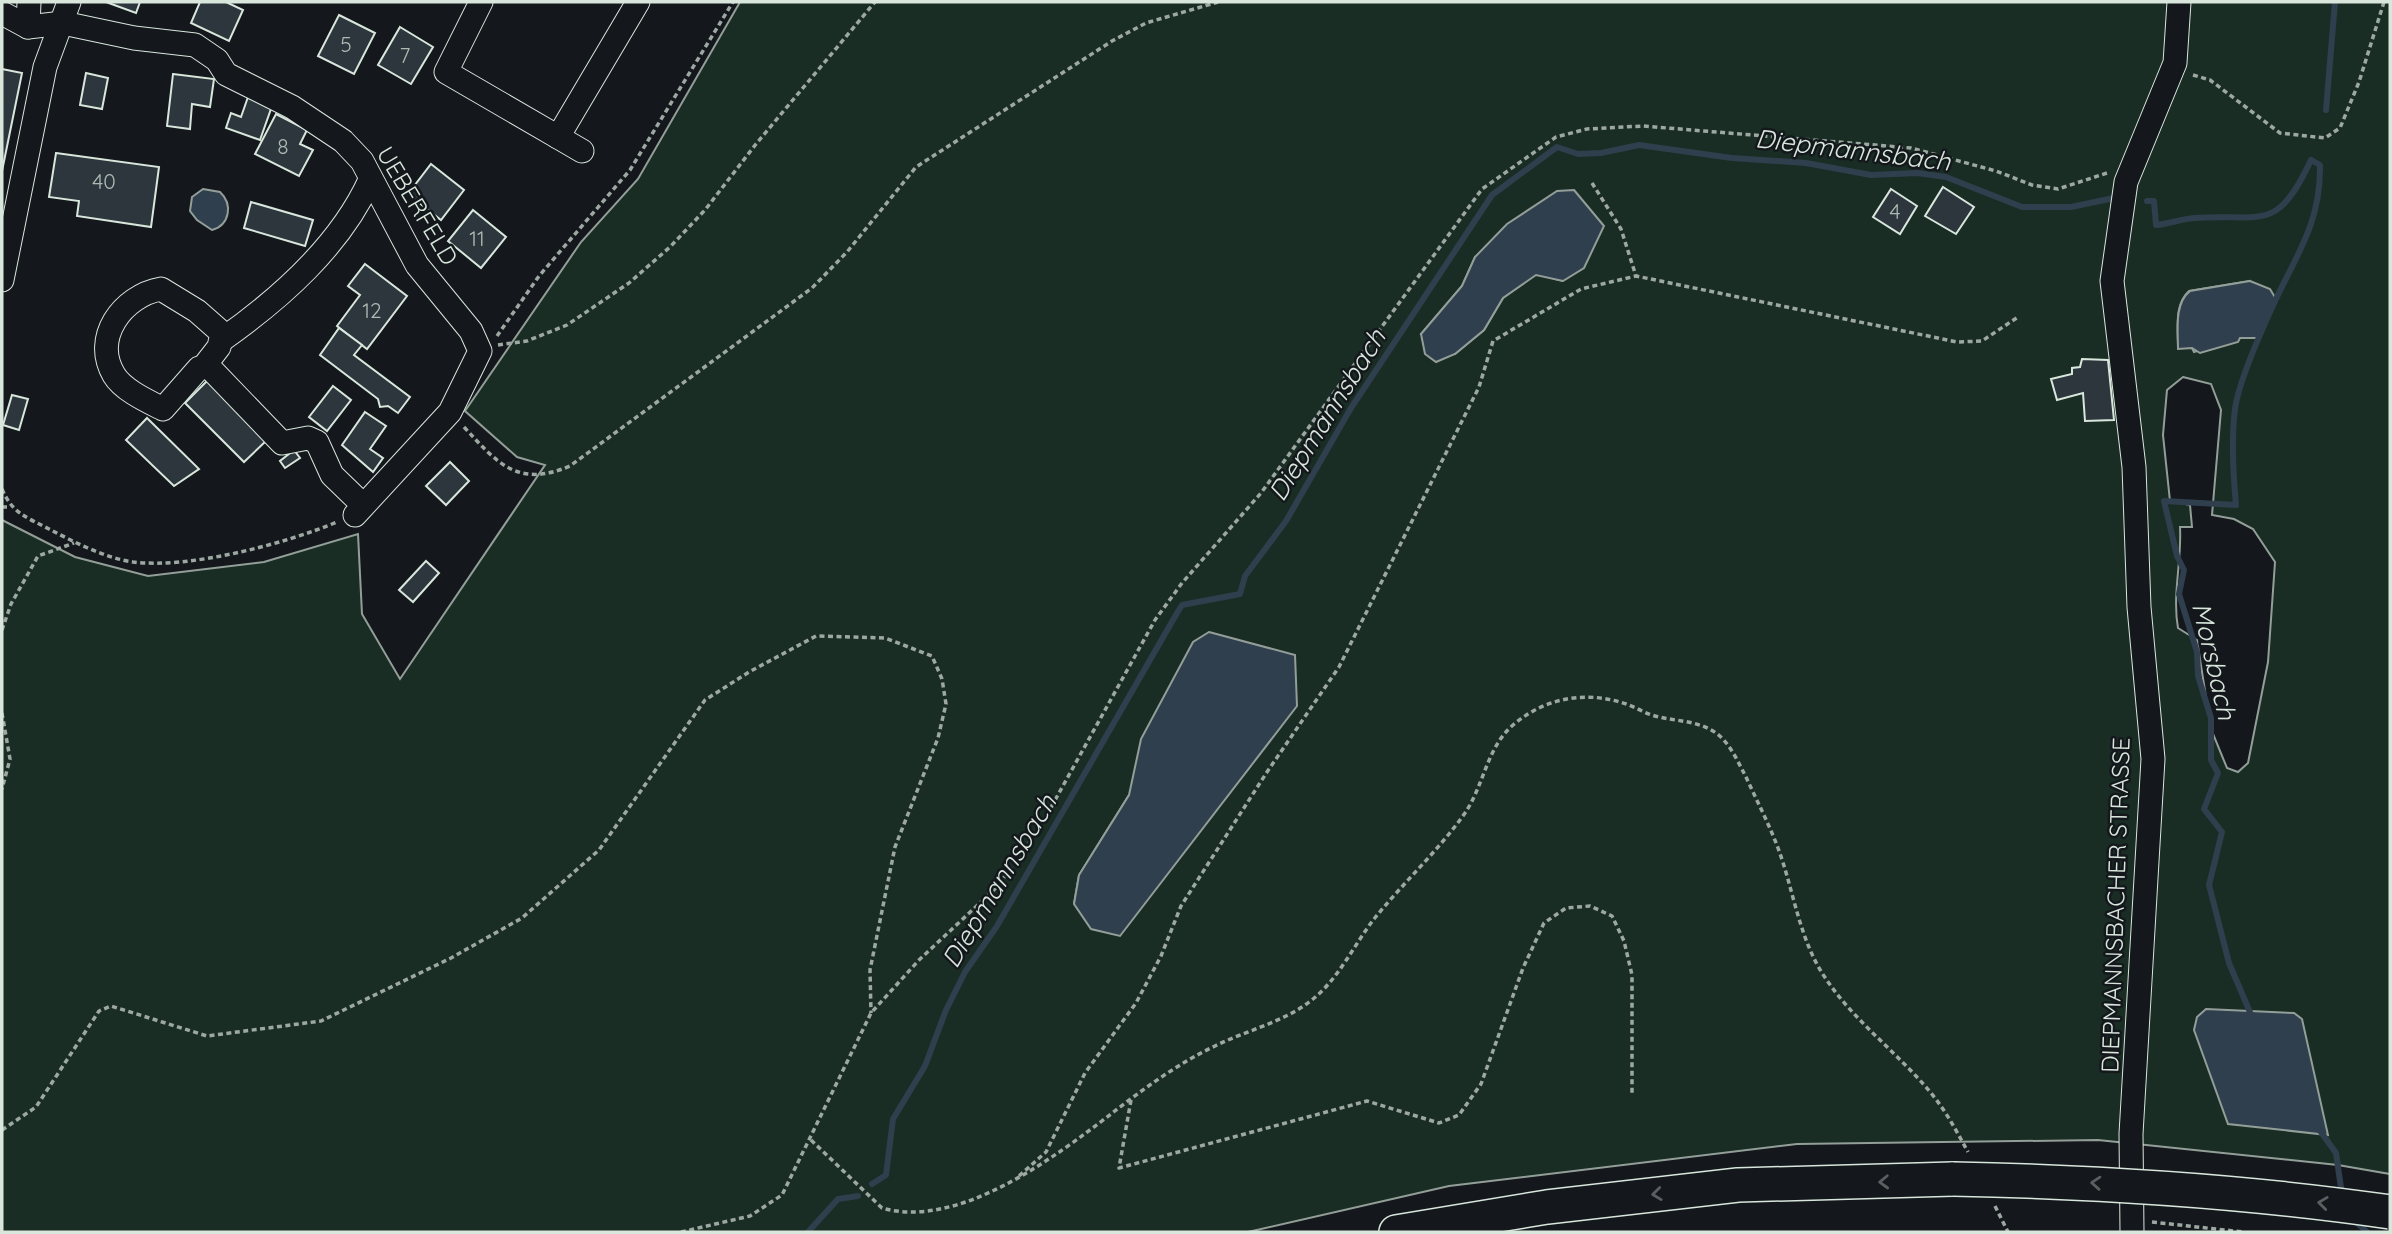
<svg xmlns="http://www.w3.org/2000/svg" width="2392" height="1234" font-family="Quicksand,sans-serif">
	<rect width="100%" height="100%" fill="#14181c"/>
	<path fill="#1a2d24" stroke="#939e99" stroke-width="2" fill-rule="evenodd" d="M 740,2 L 2390,2 L 2390,1174 L 2338,1165 L 2098,1140 L 1797,1144 L 1449,1186 L 1248,1232 L 2,1232 L 2,520 L 75,557 L 148,576 L 264,562 L 358,534 L 362,614 L 400,679 L 545,465 L 517,457 L 465,411 L 581,242 L 638,179 ZM 1475,257 L 1563,281 L 1536,274 L 1503,298 L 1484,330 L 1455,354 L 1421,334 L 1462,286 ZM 2250,281 L 2254,338 L 2240,338 L 2194,352 L 2192,348 L 2178,348 C 2178,329 2174,304 2189,291 ZM 2183,377 L 2211,384 L 2221,410 L 2212,515 L 2234,519 L 2253,529 L 2275,562 L 2268,662 L 2248,763 L 2238,772 L 2227,768 L 2211,729 L 2197,640 L 2178,628 C 2172,595 2182,561 2180,527 L 2192,527 L 2190,505 L 2170,501 L 2163,435 L 2167,390 ZM 1129,795 L 1074,904 L 1079,875 Z"/>
	<g fill="#2f3f4d" stroke="#939e99" stroke-width="2">
		<path d="M 203,189 L 220,192 C 233,204 230,225 212,230 L 197,220 L 190,211 L 192,197 Z"/>
		<path d="M 1574,190 L 1604,226 L 1584,268 L 1563,281 L 1536,275 L 1503,298 L 1484,330 L 1455,354 L 1436,362 L 1425,354 L 1421,334 L 1462,286 L 1475,257 L 1507,224 L 1557,191 Z"/>
		<path d="M 2250,281 L 2270,289 L 2276,299 L 2259,338 L 2240,338 L 2238,342 L 2200,353 L 2192,348 L 2178,349 C 2178,330 2174,304 2190,291 Z"/>
		<path d="M 1209,632 L 1295,655 L 1297,706 L 1120,936 L 1091,929 L 1074,904 L 1079,875 L 1129,795 L 1141,739 L 1193,642 Z"/>
		<path d="M 2206,1009 L 2294,1013 L 2302,1019 L 2328,1135 L 2228,1124 L 2194,1030 L 2197,1017 Z"/>
	</g>
	<g fill="none" stroke-linecap="round" stroke-linejoin="round">
		<g stroke="#2f3f4d" stroke-width="6">
			<path d="M 2326,110 L 2335,2"/>
			<path d="M 2147,201 L 2154,201 L 2156,225 C 2169,224 2181,219 2194,218 C 2262,213 2276,235 2311,160"/>
			<path d="M 2252,1017 L 2229,963 L 2209,885 L 2222,832 L 2204,809 L 2218,773 L 2211,760 L 2211,718 L 2198,676 L 2197,652 L 2179,594 L 2184,570 L 2177,556 L 2164,501 L 2236,505 C 2233,473 2231,440 2235,409 C 2239,379 2263,327 2276,299 C 2299,251 2321,220 2320,165 L 2311,160"/>
			<path d="M 2318,1128 L 2336,1153 L 2342,1195"/>
			<path d="M 872,1184 L 886,1175 L 893,1119 L 925,1066 L 946,1010 L 965,972 L 997,926 L 1177,613 L 1182,605 L 1240,594 L 1245,576 L 1286,521 L 1351,408 L 1492,195 L 1557,147 L 1578,154 L 1601,153 L 1639,145 L 1732,158 L 1806,163 L 1871,175 L 1917,173 L 1946,177 L 2022,207 L 2071,207 L 2114,198"/>
			<path d="M 2354,1220 L 2367,1232"/>
			<path d="M 808,1232 L 838,1199 L 858,1196"/>
		</g>
	</g>
	<g fill="#2c363c" stroke="#d8e6dc" stroke-width="2">
		<path d="M 106,2 L 140,2 L 136,13 Z"/>
		<path d="M 200,2 L 226,2 L 243,10 L 229,41 L 191,23 Z"/>
		<path d="M 339,15 L 375,33 L 354,74 L 318,56 Z"/>
		<path d="M 400,27 L 433,47 L 411,84 L 378,65 Z"/>
		<path d="M 2,69 L 22,73 L 2,171 Z"/>
		<path d="M 86,73 L 108,78 L 102,109 L 80,105 Z"/>
		<path d="M 173,74 L 214,79 L 210,107 L 192,104 L 190,129 L 167,126 Z"/>
		<path d="M 248,97 L 272,106 L 260,140 L 226,128 L 231,113 L 241,117 Z"/>
		<path d="M 276,114 L 307,130 L 300,144 L 313,150 L 299,176 L 255,154 Z"/>
		<path d="M 56,153 L 159,167 L 151,227 L 77,216 L 79,201 L 49,197 Z"/>
		<path d="M 431,164 L 464,190 L 441,220 L 408,194 Z"/>
		<path d="M 1943,187 L 1974,207 L 1956,234 L 1925,216 Z"/>
		<path d="M 1891,189 L 1917,206 L 1900,234 L 1873,217 Z"/>
		<path d="M 251,202 L 313,220 L 305,246 L 244,228 Z"/>
		<path d="M 473,210 L 506,237 L 481,268 L 448,241 Z"/>
		<path d="M 365,264 L 407,296 L 367,349 L 337,326 L 360,295 L 348,286 Z"/>
		<path d="M 339,328 L 362,345 L 354,355 L 410,397 L 398,413 L 388,406 L 380,407 L 378,399 L 320,355 Z"/>
		<path d="M 2082,359 L 2108,360 L 2114,420 L 2085,421 L 2083,393 L 2057,400 L 2051,379 L 2072,374 L 2072,368 L 2080,367 Z"/>
		<path d="M 208,380 L 267,440 L 244,462 L 185,403 Z"/>
		<path d="M 333,386 L 351,400 L 327,431 L 309,417 Z"/>
		<path d="M 12,395 L 28,399 L 19,430 L 3,425 Z"/>
		<path d="M 365,412 L 386,426 L 370,449 L 383,458 L 373,472 L 342,445 Z"/>
		<path d="M 147,418 L 199,469 L 174,486 L 126,440 Z"/>
		<path d="M 294,450 L 300,458 L 285,468 L 280,461 Z"/>
		<path d="M 450,462 L 469,481 L 446,505 L 426,486 Z"/>
		<path d="M 426,561 L 439,573 L 413,602 L 399,590 Z"/>
	</g>
	<g fill="none" stroke-linecap="round" stroke-linejoin="round">
		<g stroke="#d8e6dc" stroke-width="25">
			<g id="minor">
				<path d="M 481,2 L 446,72 L 558,137 L 638,2"/>
				<path d="M 2,13 L 28,27 L 63,23 L 134,38 L 195,45 L 217,60 L 226,74 L 292,107 L 343,141 L 362,161 L 417,265 L 471,331 L 480,351 L 450,412 L 355,515"/>
				<path d="M 28,27 L 29,2"/>
				<path d="M 558,137 L 582,151"/>
				<path d="M 2,280 L 45,67 L 69,2"/>
				<path d="M 223,339 C 281,298 340,246 370,180"/>
				<path d="M 205,365 L 219,347 L 222,333 L 197,311 L 161,289 C 122,296 92,338 114,375 C 123,390 147,401 163,409 L 199,368 L 208,366 L 282,443 L 308,438 L 317,442 L 332,475 L 363,505"/>
				<path d="M 2132,1232 L 2131,1134 L 2153,759 L 2139,607 L 2134,467 L 2112,281 L 2126,182 L 2175,63 L 2179,2"/>
			</g>
		</g>
		<g stroke="#d8e6dc" stroke-width="36">
			<path id="highway" d="M 1396,1232 L 1547,1207 L 1738,1185 L 1953,1179"/>
		</g>
		<g stroke="#9da8a2" stroke-width="3.5" stroke-dasharray="5 3.5" stroke-linecap="butt">
			<path d="M 2193,75 L 2210,80 L 2280,133 L 2325,138 L 2340,128 L 2359,82 L 2384,2"/>
			<path d="M 1592,183 L 1621,229 L 1636,276 L 1957,342 L 1982,341 L 2018,317"/>
			<path d="M 497,336 L 539,276 L 630,170 L 733,2"/>
			<path d="M 498,345 L 527,341 L 567,325 L 629,283 L 670,247 L 705,210 L 756,144 L 875,2"/>
			<path d="M 464,427 C 498,464 518,488 570,466 L 812,288 L 847,252 L 916,167 L 1112,41 L 1146,23 L 1218,2"/>
			<path d="M 2,489 C 12,513 26,517 49,529 C 74,542 105,558 133,562 C 190,569 284,544 337,522"/>
			<path d="M 2,507 L 9,507"/>
			<path d="M 2,630 L 11,604 L 38,556 L 74,543"/>
			<path d="M 2,713 L 10,759 L 2,789"/>
			<path d="M 1131,1100 L 1119,1168 L 1367,1101 L 1439,1123 L 1459,1115 L 1481,1084 L 1523,968 L 1544,923 L 1566,908 L 1590,906 L 1612,916 L 1624,941 L 1632,975 L 1632,1094"/>
			<path d="M 2,1130 L 36,1107 L 99,1011 L 111,1006 L 207,1036 L 321,1021 L 451,958 L 522,918 L 599,850 L 705,700 L 749,672 L 816,636 L 885,638 L 932,656 L 942,679 L 946,704 L 938,738 L 895,847 L 870,970 L 871,1013"/>
			<path d="M 811,1140 L 882,1208 C 958,1230 1055,1157 1111,1114 C 1143,1089 1179,1063 1215,1046 C 1247,1030 1285,1022 1313,999 C 1339,978 1354,945 1374,919 C 1403,883 1439,850 1465,813 C 1484,785 1487,747 1513,725 C 1550,693 1600,689 1642,711 C 1665,723 1693,717 1716,733 C 1730,743 1738,762 1746,777 C 1757,801 1769,824 1778,848 C 1794,891 1799,940 1826,979 C 1855,1022 1898,1053 1931,1093 C 1946,1111 1957,1132 1968,1152"/>
			<path d="M 1019,1176 L 1046,1152 L 1085,1073 L 1136,1003 L 1161,956 L 1181,906 L 1267,772 L 1339,667 L 1479,387 L 1493,341 L 1581,289 L 1636,276"/>
			<path d="M 1995,1206 L 2008,1232"/>
			<path d="M 2152,1222 L 2243,1232"/>
			<path d="M 681,1232 L 750,1216 L 782,1195 L 871,1013 L 919,960 L 998,886 L 1039,829 L 1155,620 L 1182,583 L 1261,493 L 1482,189 L 1556,137 L 1587,129 L 1643,126 L 1911,148 L 1996,171 L 2032,185 L 2058,189 L 2107,173"/>
		</g>
		<use href="#minor" stroke="#14181c" stroke-width="23"/>
		<use href="#highway" stroke="#14181c" stroke-width="33"/>
		<g stroke="#d8e6dc" stroke-width="36" stroke-linecap="butt">
			<path id="highway-bridge" d="M 1953,1179 C 2100,1182 2245,1191 2390,1212"/>
		</g>
		<use href="#highway-bridge" stroke="#14181c" stroke-width="33"/>
	</g>
	<defs><path id="oneway-chevron" d="M-2-3.5L2.5 0L-2 3.5" fill="none" stroke-width="1.6" stroke-linecap="round" stroke-linejoin="round" transform="scale(1.75)"/></defs>
	<g stroke="#59605f">
		<use href="#oneway-chevron" transform="translate(1884 1182) rotate(178)"/>
		<use href="#oneway-chevron" transform="translate(2096 1183) rotate(-176)"/>
		<use href="#oneway-chevron" transform="translate(1657 1194) rotate(173)"/>
		<use href="#oneway-chevron" transform="translate(2323 1203) rotate(-173)"/>
	</g>
	<g text-anchor="middle" stroke-width="5" stroke-linejoin="round" paint-order="stroke">
		<g font-size="21" fill="#adbab4">
			<text x="346" y="52">5</text>
			<text x="405" y="63">7</text>
			<text x="283" y="154">8</text>
			<text x="104" y="189">40</text>
			<text x="1895" y="219">4</text>
			<text x="477" y="246">11</text>
			<text x="372" y="318">12</text>
		</g>
		<g font-size="24" fill="#d8e6dc" stroke="#14181c">
			<text transform="translate(417 206) rotate(59)" y="8">UEBERFELD</text>
			<text transform="translate(2116 905) rotate(-88)" y="8">DIEPMANNSBACHER STRASSE</text>
		</g>
		<g font-size="26" font-style="italic" fill="#d8e6dc" stroke="#14181c">
			<text transform="translate(1853 150) rotate(7)" y="9">Diepmannsbach</text>
			<text transform="translate(1327 415) rotate(-58)" y="9">Diepmannsbach</text>
			<text transform="translate(2214 661) rotate(77)" y="9">Morsbach</text>
			<text transform="translate(999 881) rotate(-59)" y="9">Diepmannsbach</text>
		</g>
	</g>
	<rect width="2392" height="1234" fill="none" stroke="#d8e6dc" stroke-width="7"/>
</svg>
